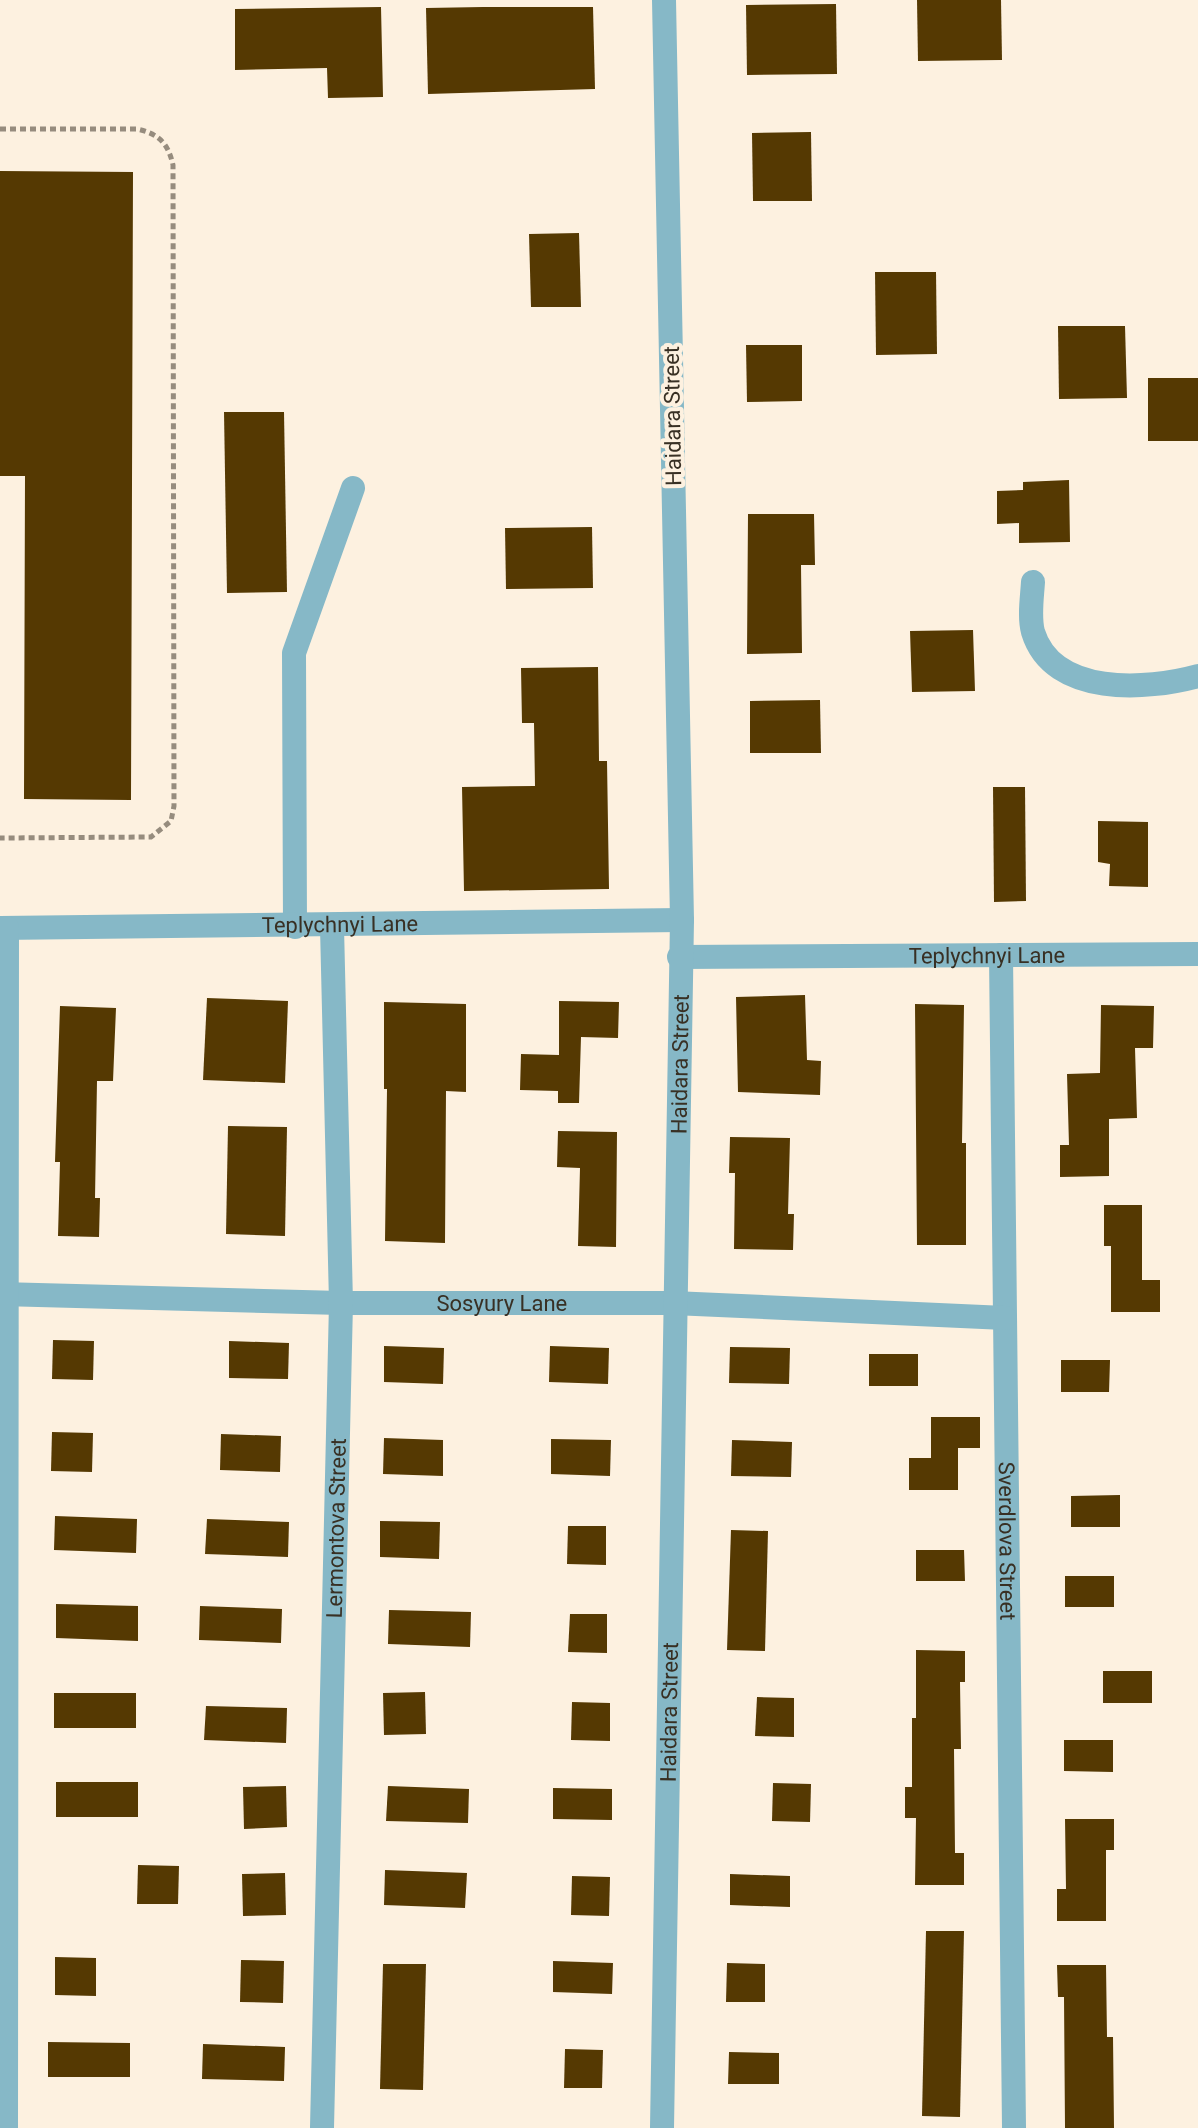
<svg xmlns="http://www.w3.org/2000/svg" width="1198" height="2128" font-family="Roboto,sans-serif">
	<rect width="100%" height="100%" fill="#fdf1e0"/>
	<g fill="#553902">
		<path d="M 917,0 L 1001,0 L 1002,60 L 918,61 Z"/>
		<path d="M 836,4 L 837,74 L 747,75 L 746,5 Z"/>
		<path d="M 381,7 L 383,97 L 328,98 L 327,68 L 235,70 L 235,9 Z"/>
		<path d="M 483,7 L 593,7 L 595,89 L 428,94 L 426,8 Z"/>
		<path d="M 811,132 L 812,201 L 753,201 L 752,133 Z"/>
		<path d="M 0,171 L 133,172 L 131,800 L 24,799 L 25,476 L 0,476 Z"/>
		<path d="M 579,233 L 581,307 L 531,307 L 529,234 Z"/>
		<path d="M 875,272 L 936,272 L 937,354 L 876,355 Z"/>
		<path d="M 1058,326 L 1125,326 L 1127,398 L 1059,399 Z"/>
		<path d="M 746,345 L 802,345 L 802,401 L 747,402 Z"/>
		<rect x="1148" y="378" width="50" height="63"/>
		<path d="M 224,412 L 284,412 L 287,592 L 227,593 Z"/>
		<path d="M 1069,480 L 1070,542 L 1019,543 L 1019,523 L 997,524 L 997,491 L 1023,490 L 1023,482 Z"/>
		<path d="M 748,514 L 814,514 L 815,565 L 801,565 L 802,653 L 747,654 Z"/>
		<path d="M 592,527 L 593,588 L 506,589 L 505,528 Z"/>
		<path d="M 973,630 L 975,691 L 912,692 L 910,631 Z"/>
		<path d="M 598,667 L 599,761 L 607,761 L 609,889 L 464,891 L 462,787 L 535,786 L 534,723 L 522,723 L 521,668 Z"/>
		<path d="M 820,700 L 821,753 L 750,753 L 750,701 Z"/>
		<path d="M 993,787 L 1025,787 L 1026,901 L 994,902 Z"/>
		<path d="M 1098,821 L 1148,822 L 1148,887 L 1109,886 L 1110,864 L 1098,862 Z"/>
		<path d="M 805,995 L 807,1060 L 821,1061 L 820,1095 L 738,1092 L 736,997 Z"/>
		<path d="M 207,998 L 288,1001 L 285,1083 L 203,1080 Z"/>
		<path d="M 559,1001 L 619,1002 L 618,1038 L 581,1037 L 579,1103 L 558,1103 L 558,1091 L 520,1090 L 521,1054 L 559,1055 Z"/>
		<path d="M 384,1002 L 466,1004 L 466,1092 L 446,1091 L 445,1243 L 385,1241 L 387,1089 L 384,1089 Z"/>
		<path d="M 915,1004 L 964,1005 L 962,1143 L 966,1143 L 966,1245 L 917,1245 Z"/>
		<path d="M 1101,1005 L 1154,1006 L 1153,1048 L 1135,1048 L 1137,1118 L 1109,1119 L 1109,1176 L 1060,1177 L 1060,1145 L 1069,1145 L 1067,1074 L 1100,1073 Z"/>
		<path d="M 60,1006 L 116,1008 L 113,1081 L 97,1081 L 95,1198 L 100,1198 L 99,1237 L 58,1236 L 60,1162 L 55,1162 Z"/>
		<path d="M 228,1126 L 287,1127 L 285,1236 L 226,1234 Z"/>
		<path d="M 558,1131 L 617,1132 L 616,1247 L 578,1246 L 580,1168 L 557,1167 Z"/>
		<path d="M 730,1137 L 790,1138 L 788,1214 L 794,1214 L 793,1250 L 734,1249 L 735,1173 L 729,1173 Z"/>
		<path d="M 1104,1205 L 1142,1205 L 1142,1280 L 1160,1280 L 1160,1312 L 1111,1312 L 1111,1246 L 1104,1246 Z"/>
		<path d="M 53,1340 L 94,1341 L 93,1380 L 52,1379 Z"/>
		<path d="M 229,1341 L 289,1343 L 288,1379 L 229,1378 Z"/>
		<path d="M 384,1346 L 444,1348 L 443,1384 L 384,1382 Z"/>
		<path d="M 550,1346 L 609,1348 L 608,1384 L 549,1382 Z"/>
		<path d="M 730,1347 L 790,1348 L 789,1384 L 729,1383 Z"/>
		<rect x="869" y="1354" width="49" height="32"/>
		<path d="M 1061,1360 L 1110,1360 L 1109,1392 L 1061,1392 Z"/>
		<path d="M 931,1417 L 980,1417 L 980,1448 L 958,1448 L 958,1490 L 909,1490 L 909,1458 L 931,1458 Z"/>
		<path d="M 52,1432 L 93,1433 L 92,1472 L 51,1471 Z"/>
		<path d="M 221,1434 L 281,1436 L 280,1472 L 220,1470 Z"/>
		<path d="M 384,1438 L 443,1440 L 443,1476 L 383,1474 Z"/>
		<path d="M 551,1439 L 611,1440 L 610,1476 L 551,1474 Z"/>
		<path d="M 732,1440 L 792,1442 L 791,1477 L 731,1476 Z"/>
		<path d="M 1120,1495 L 1120,1527 L 1071,1527 L 1071,1496 Z"/>
		<path d="M 55,1516 L 137,1519 L 136,1553 L 54,1550 Z"/>
		<path d="M 207,1519 L 289,1522 L 288,1557 L 205,1554 Z"/>
		<path d="M 380,1521 L 440,1522 L 439,1559 L 380,1557 Z"/>
		<path d="M 568,1526 L 606,1526 L 606,1565 L 567,1564 Z"/>
		<path d="M 731,1530 L 768,1531 L 765,1651 L 727,1650 Z"/>
		<path d="M 916,1550 L 964,1550 L 965,1581 L 916,1581 Z"/>
		<rect x="1065" y="1576" width="49" height="31"/>
		<path d="M 56,1604 L 138,1606 L 138,1641 L 56,1638 Z"/>
		<path d="M 200,1606 L 282,1609 L 281,1643 L 199,1640 Z"/>
		<path d="M 389,1610 L 471,1612 L 470,1647 L 388,1644 Z"/>
		<path d="M 570,1614 L 607,1614 L 607,1653 L 568,1652 Z"/>
		<path d="M 916,1650 L 965,1651 L 965,1682 L 960,1682 L 961,1749 L 954,1749 L 955,1853 L 964,1853 L 964,1885 L 915,1885 L 916,1818 L 905,1818 L 905,1787 L 912,1787 L 912,1718 L 916,1718 Z"/>
		<rect x="1103" y="1671" width="49" height="32"/>
		<path d="M 425,1692 L 426,1734 L 384,1735 L 383,1693 Z"/>
		<rect x="54" y="1693" width="82" height="35"/>
		<path d="M 757,1697 L 794,1698 L 794,1737 L 755,1736 Z"/>
		<path d="M 572,1702 L 610,1703 L 610,1741 L 571,1740 Z"/>
		<path d="M 206,1706 L 287,1708 L 286,1743 L 204,1740 Z"/>
		<path d="M 1064,1740 L 1113,1740 L 1113,1772 L 1064,1771 Z"/>
		<rect x="56" y="1782" width="82" height="35"/>
		<path d="M 773,1783 L 811,1784 L 810,1822 L 772,1821 Z"/>
		<path d="M 286,1786 L 287,1827 L 244,1829 L 243,1787 Z"/>
		<path d="M 388,1786 L 469,1789 L 468,1823 L 386,1821 Z"/>
		<path d="M 553,1788 L 612,1789 L 612,1820 L 553,1819 Z"/>
		<path d="M 1065,1819 L 1114,1819 L 1114,1850 L 1106,1850 L 1106,1921 L 1057,1921 L 1057,1889 L 1066,1889 Z"/>
		<path d="M 138,1865 L 179,1866 L 178,1904 L 137,1904 Z"/>
		<path d="M 385,1870 L 467,1873 L 465,1908 L 384,1905 Z"/>
		<path d="M 285,1873 L 286,1915 L 243,1916 L 242,1874 Z"/>
		<path d="M 730,1874 L 790,1876 L 790,1907 L 730,1905 Z"/>
		<path d="M 572,1876 L 610,1877 L 609,1916 L 571,1915 Z"/>
		<path d="M 926,1931 L 964,1931 L 960,2117 L 922,2116 Z"/>
		<path d="M 55,1957 L 96,1958 L 96,1996 L 55,1995 Z"/>
		<path d="M 241,1960 L 284,1961 L 283,2003 L 240,2002 Z"/>
		<path d="M 553,1961 L 613,1963 L 612,1994 L 553,1992 Z"/>
		<path d="M 727,1963 L 765,1964 L 765,2002 L 726,2002 Z"/>
		<path d="M 383,1964 L 426,1964 L 423,2090 L 380,2089 Z"/>
		<path d="M 1057,1965 L 1106,1965 L 1107,2037 L 1113,2037 L 1114,2128 L 1065,2128 L 1064,1997 L 1058,1997 Z"/>
		<path d="M 48,2042 L 130,2043 L 130,2077 L 48,2077 Z"/>
		<path d="M 203,2044 L 285,2047 L 284,2081 L 202,2079 Z"/>
		<path d="M 565,2049 L 603,2050 L 602,2088 L 564,2088 Z"/>
		<path d="M 729,2052 L 779,2053 L 779,2084 L 728,2084 Z"/>
	</g>
	<g fill="none" stroke-linecap="round" stroke-linejoin="round">
		<path stroke="#968c7e" stroke-width="5" stroke-dasharray="6 4" stroke-linecap="butt" d="M 0,129 L 137,129 C 159,134 168,143 173,165 L 174,806 L 171,821 L 151,837 L 0,838"/>
		<g stroke="#86b8c7" stroke-width="24">
			<path d="M 1033,582 C 1032,598 1029,617 1033,632 C 1053,697 1147,690 1198,676"/>
			<path d="M 295,927 L 294,653 L 353,488"/>
			<path id="s1" d="M 0,928 L 682,920"/>
			<path id="s2" d="M 1001,955 L 1014,2128"/>
			<path id="s3" d="M 679,957 L 1198,954"/>
			<path id="s4" d="M 0,1294 L 341,1303 L 673,1303 L 1005,1318"/>
			<path d="M 6,2128 L 7,928"/>
			<path id="s5" d="M 322,2128 L 341,1303 L 332,927"/>
			<path id="s6" d="M 662,2128 L 682,920 L 664,0"/>
		</g>
	</g>
	<g text-anchor="middle" stroke-width="8" stroke-linejoin="round" paint-order="stroke">
		<g font-size="22" fill="#383024" stroke="#fdf1e0">
			<text transform="translate(672 416) rotate(-91)" y="8">Haidara Street</text>
			<text dy="8" stroke="none"><textPath href="#s1" startOffset="340">Teplychnyi Lane</textPath></text>
			<text dy="8" stroke="none"><textPath href="#s3" startOffset="308">Teplychnyi Lane</textPath></text>
			<text dy="8" stroke="none"><textPath href="#s6" startOffset="1064">Haidara Street</textPath></text>
			<text dy="8" stroke="none"><textPath href="#s4" startOffset="502">Sosyury Lane</textPath></text>
			<text dy="8" stroke="none"><textPath href="#s5" startOffset="600">Lermontova Street</textPath></text>
			<text dy="8" stroke="none"><textPath href="#s2" startOffset="586">Sverdlova Street</textPath></text>
			<text dy="8" stroke="none"><textPath href="#s6" startOffset="416">Haidara Street</textPath></text>
		</g>
	</g>
</svg>
